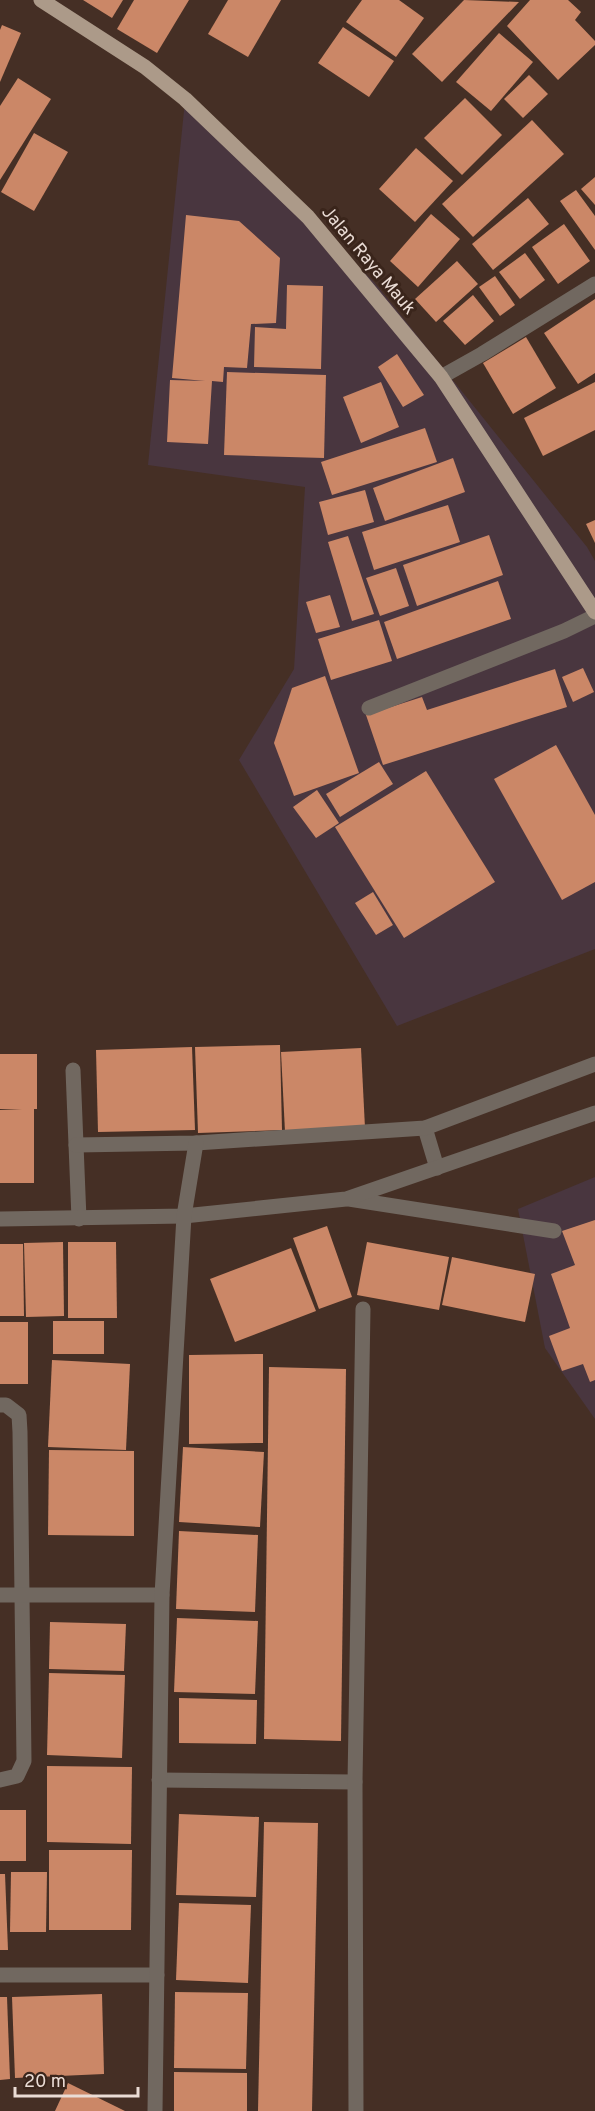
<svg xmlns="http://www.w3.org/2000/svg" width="595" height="2111" font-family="Overpass,sans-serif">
	<rect width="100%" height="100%" fill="#452f25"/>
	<g fill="#49363f">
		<path d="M 185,101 L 374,282 L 587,547 L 595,561 L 595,949 L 397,1026 L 239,760 L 294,669 L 305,487 L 148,465 Z"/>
		<path d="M 595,1177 L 595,1419 L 545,1348 L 518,1209 Z"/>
	</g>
	<g fill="#cb8767">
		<path d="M 83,0 L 123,0 L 112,18 Z"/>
		<path d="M 134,0 L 189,0 L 157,53 L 117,29 Z"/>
		<path d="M 228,0 L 281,0 L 248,57 L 208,34 Z"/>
		<path d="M 362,0 L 399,0 L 424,18 L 396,57 L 346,22 Z"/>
		<path d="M 464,0 L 519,2 L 442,82 L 412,54 Z"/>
		<path d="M 530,0 L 568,0 L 581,12 L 575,20 L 595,41 L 595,45 L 558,80 L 507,26 Z"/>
		<path d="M 2,25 L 21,33 L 0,82 L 0,30 Z"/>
		<path d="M 343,27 L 394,61 L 369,97 L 318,63 Z"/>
		<path d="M 499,33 L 533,62 L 491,111 L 456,82 Z"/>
		<path d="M 529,75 L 548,94 L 523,118 L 504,99 Z"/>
		<path d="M 18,78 L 51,99 L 0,180 L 0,106 Z"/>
		<path d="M 465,98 L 502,135 L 462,175 L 424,138 Z"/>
		<path d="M 532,120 L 564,154 L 473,237 L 442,204 Z"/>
		<path d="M 34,133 L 68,152 L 34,211 L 1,192 Z"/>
		<path d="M 416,148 L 453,181 L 415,222 L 379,189 Z"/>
		<path d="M 595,177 L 595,205 L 581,189 Z"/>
		<path d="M 576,190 L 595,216 L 595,250 L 560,201 Z"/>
		<path d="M 528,198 L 549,224 L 493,270 L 472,244 Z"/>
		<path d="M 431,214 L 460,239 L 418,287 L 390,261 Z"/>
		<path d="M 186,215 L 239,221 L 280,258 L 276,323 L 251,324 L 247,368 L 224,367 L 223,382 L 212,381 L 208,444 L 167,442 L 170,380 L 205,381 L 172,378 Z"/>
		<path d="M 564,224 L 590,261 L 558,284 L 532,247 Z"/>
		<path d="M 525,253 L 545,280 L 520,299 L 499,272 Z"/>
		<path d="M 457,261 L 478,284 L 436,322 L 415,299 Z"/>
		<path d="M 495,276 L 515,305 L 500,316 L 479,287 Z"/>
		<path d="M 287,285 L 323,286 L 321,369 L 254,367 L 255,327 L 286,329 Z"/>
		<path d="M 473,295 L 494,321 L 465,345 L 443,321 Z"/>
		<path d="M 595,299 L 595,373 L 578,384 L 544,333 Z"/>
		<path d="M 526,337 L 556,388 L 513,414 L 483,363 Z"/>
		<path d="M 397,354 L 424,395 L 403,407 L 378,367 Z"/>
		<path d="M 227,372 L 326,375 L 324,458 L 224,455 Z"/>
		<path d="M 381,382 L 399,427 L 361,443 L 343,397 Z"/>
		<path d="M 595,382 L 595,430 L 543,456 L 524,418 Z"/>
		<path d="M 425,428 L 437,462 L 332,495 L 321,462 Z"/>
		<path d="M 453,458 L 465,492 L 385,521 L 373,488 Z"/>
		<path d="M 365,490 L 374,522 L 328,535 L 319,502 Z"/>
		<path d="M 448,505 L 460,542 L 374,570 L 362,532 Z"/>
		<path d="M 595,520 L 595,543 L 586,524 Z"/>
		<path d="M 489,535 L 503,575 L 417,606 L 403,565 Z"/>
		<path d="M 348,536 L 374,614 L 352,621 L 328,542 Z"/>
		<path d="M 396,568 L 409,606 L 380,616 L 366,578 Z"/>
		<path d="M 498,581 L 511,619 L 397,659 L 384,622 Z"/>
		<path d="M 330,595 L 340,627 L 316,633 L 306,602 Z"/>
		<path d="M 379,620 L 392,661 L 331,680 L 318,639 Z"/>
		<path d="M 583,668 L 594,692 L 573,702 L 562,677 Z"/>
		<path d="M 555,669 L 567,707 L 383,765 L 366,715 L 422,697 L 427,710 Z"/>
		<path d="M 325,676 L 359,773 L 294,796 L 274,743 L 292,688 Z"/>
		<path d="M 556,745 L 595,815 L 595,882 L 562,900 L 494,779 Z"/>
		<path d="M 379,762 L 393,784 L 340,817 L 326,794 Z"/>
		<path d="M 426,771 L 495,882 L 404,938 L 335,827 Z"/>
		<path d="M 317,790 L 339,823 L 316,838 L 293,807 Z"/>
		<path d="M 373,892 L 393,925 L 376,935 L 355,903 Z"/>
		<path d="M 280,1045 L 282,1130 L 198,1133 L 195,1047 Z"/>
		<path d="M 192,1047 L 195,1130 L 98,1132 L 96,1050 Z"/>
		<path d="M 361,1048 L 365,1128 L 285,1132 L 281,1052 Z"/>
		<path d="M 0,1054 L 37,1054 L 37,1109 L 34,1109 L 34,1183 L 0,1183 L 0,1110 L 22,1109 L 0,1109 Z"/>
		<path d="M 595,1220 L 595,1380 L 590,1382 L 583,1364 L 562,1371 L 549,1336 L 570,1328 L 551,1274 L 575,1265 L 562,1231 Z"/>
		<path d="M 327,1226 L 352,1297 L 319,1309 L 293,1238 Z"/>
		<path d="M 63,1242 L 64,1316 L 26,1317 L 24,1243 Z"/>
		<path d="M 68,1242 L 116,1242 L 117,1318 L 68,1318 Z"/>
		<path d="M 367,1242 L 449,1257 L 439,1310 L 357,1295 Z"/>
		<path d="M 0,1244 L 23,1244 L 24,1316 L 0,1316 Z"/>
		<path d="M 291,1248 L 316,1311 L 235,1342 L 210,1279 Z"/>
		<path d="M 452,1257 L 535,1274 L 525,1322 L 442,1305 Z"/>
		<rect x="53" y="1321" width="51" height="33"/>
		<rect x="0" y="1322" width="28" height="62"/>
		<path d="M 263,1354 L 263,1443 L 189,1444 L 189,1355 Z"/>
		<path d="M 52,1360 L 130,1364 L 126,1450 L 48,1447 Z"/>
		<path d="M 269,1367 L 346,1369 L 341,1741 L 264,1739 Z"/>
		<path d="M 183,1447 L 264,1452 L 260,1527 L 179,1522 Z"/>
		<path d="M 49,1450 L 134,1451 L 134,1536 L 48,1535 Z"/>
		<path d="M 179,1531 L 258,1535 L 255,1612 L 176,1609 Z"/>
		<path d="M 177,1618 L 258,1621 L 255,1694 L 174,1692 Z"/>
		<path d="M 50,1622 L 126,1624 L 124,1671 L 49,1669 Z"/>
		<path d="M 49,1673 L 125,1675 L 122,1758 L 47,1755 Z"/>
		<path d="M 179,1698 L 257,1700 L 256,1744 L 179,1743 Z"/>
		<path d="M 47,1766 L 132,1767 L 131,1844 L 47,1842 Z"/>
		<rect x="0" y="1810" width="26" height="51"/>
		<path d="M 179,1814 L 259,1817 L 256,1897 L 176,1895 Z"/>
		<path d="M 264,1822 L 318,1823 L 312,2111 L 258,2111 Z"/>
		<path d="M 49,1850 L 132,1850 L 131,1930 L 49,1930 Z"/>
		<path d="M 11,1872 L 47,1872 L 46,1932 L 10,1932 Z"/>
		<path d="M 0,1874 L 5,1874 L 8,1950 L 0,1950 Z"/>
		<path d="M 179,1903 L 251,1905 L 248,1983 L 176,1980 Z"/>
		<path d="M 175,1992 L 248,1993 L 246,2069 L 174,2068 Z"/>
		<path d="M 102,1994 L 104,2074 L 15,2078 L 12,1997 Z"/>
		<path d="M 0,1997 L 7,1997 L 10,2079 L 0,2080 Z"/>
		<path d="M 174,2072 L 247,2073 L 247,2111 L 174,2111 Z"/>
		<path d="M 68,2083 L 125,2111 L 55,2111 Z"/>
	</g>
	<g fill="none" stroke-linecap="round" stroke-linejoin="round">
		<g stroke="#716860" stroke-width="15">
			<path d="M 441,377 L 482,354 L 595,284"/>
			<path d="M 369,708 L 564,631 L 595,616"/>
			<path d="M 73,1070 L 79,1219"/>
			<path d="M 425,1128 L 437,1168"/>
			<path d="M 76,1145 L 196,1143 L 425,1128 L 595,1064"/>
			<path d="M 349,1199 L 554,1231"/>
			<path d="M 1,1219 L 184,1216 L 346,1199 L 595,1113"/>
			<path d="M 0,1405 L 6,1405 L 19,1415 L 20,1432 L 24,1761 L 17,1776 L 0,1780"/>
			<path d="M 0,1595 L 162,1595"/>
			<path d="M 159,1780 L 355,1782"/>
			<path d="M 0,1975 L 157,1975"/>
			<path d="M 155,2111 L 162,1595 L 184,1216 L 196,1143"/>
			<path d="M 356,2111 L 355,1782 L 363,1309"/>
		</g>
		<path stroke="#ac9a89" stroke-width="15" d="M 41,0 L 145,67 L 185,99 L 308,217 L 441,377 L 595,612"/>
	</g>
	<g text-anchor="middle" stroke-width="6" stroke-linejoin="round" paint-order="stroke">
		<g font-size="18" fill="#eadcd5" stroke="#3a251b">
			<text transform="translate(369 260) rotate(50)" y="6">Jalan Raya Mauk</text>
		</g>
	</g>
	<path d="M15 2087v9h123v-9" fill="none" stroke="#eadcd5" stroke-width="3"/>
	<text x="24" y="2087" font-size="18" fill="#eadcd5" stroke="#3a251b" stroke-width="4.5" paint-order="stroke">20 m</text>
</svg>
